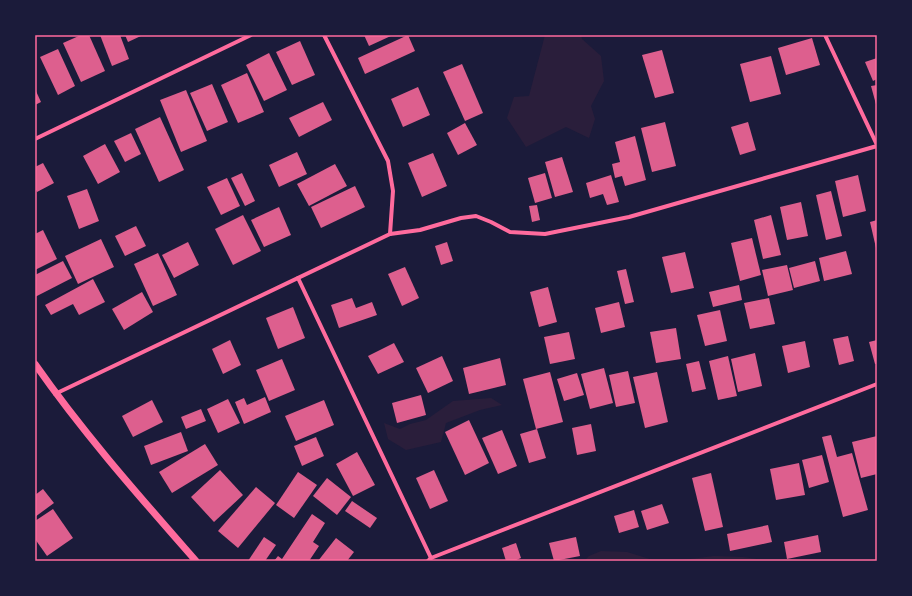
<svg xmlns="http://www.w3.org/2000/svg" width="912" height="596" font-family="Roboto,sans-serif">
	<rect width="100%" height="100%" fill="#1b1b3a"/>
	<g fill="#2a1e3b">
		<path d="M 545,35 L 581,35 L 582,39 L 601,56 L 604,81 L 591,106 L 595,119 L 589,138 L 566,127 L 526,147 L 507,118 L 514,97 L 529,96 Z"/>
		<path d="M 491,398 L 502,405 L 480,410 L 446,423 L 441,442 L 406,450 L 388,439 L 384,423 L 400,429 L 410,424 L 426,420 L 453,401 Z"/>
		<path d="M 601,551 L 627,552 L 653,560 L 682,560 L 714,556 L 743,557 L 771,561 L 584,561 L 589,556 Z"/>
	</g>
	<g fill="#dd5f8e">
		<path d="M 81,35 L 89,35 L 105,71 L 81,82 L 63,43 Z"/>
		<path d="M 100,35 L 120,35 L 129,59 L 112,66 Z"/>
		<path d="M 125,35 L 143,35 L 128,42 Z"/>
		<path d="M 364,35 L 393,35 L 369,46 Z"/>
		<path d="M 408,35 L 415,51 L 365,74 L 358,58 Z"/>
		<path d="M 812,38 L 820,65 L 786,75 L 778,48 Z"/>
		<path d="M 300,41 L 315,75 L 292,85 L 276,52 Z"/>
		<path d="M 58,49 L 75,86 L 58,95 L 40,57 Z"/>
		<path d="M 662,50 L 674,93 L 655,98 L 642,55 Z"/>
		<path d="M 269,53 L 287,90 L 264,101 L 246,65 Z"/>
		<path d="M 771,56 L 781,94 L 750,102 L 740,64 Z"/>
		<path d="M 877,58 L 877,79 L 873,81 L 865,62 Z"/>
		<path d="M 462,64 L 483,113 L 465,121 L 443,72 Z"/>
		<path d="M 247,73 L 264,112 L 238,123 L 221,85 Z"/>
		<path d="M 212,84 L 228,122 L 207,131 L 190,93 Z"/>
		<path d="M 877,85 L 877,108 L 871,86 Z"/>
		<path d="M 418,87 L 430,115 L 403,127 L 391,99 Z"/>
		<path d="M 35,89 L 41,102 L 35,105 Z"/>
		<path d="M 186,90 L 207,141 L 181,152 L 160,100 Z"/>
		<path d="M 323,102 L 332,120 L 299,137 L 289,118 Z"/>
		<path d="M 160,117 L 184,170 L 159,182 L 135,129 Z"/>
		<path d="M 665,122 L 676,166 L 652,172 L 641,128 Z"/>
		<path d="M 748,122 L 756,150 L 740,155 L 731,127 Z"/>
		<path d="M 465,123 L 477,145 L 458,155 L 447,133 Z"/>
		<path d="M 131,133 L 141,154 L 125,162 L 114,141 Z"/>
		<path d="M 635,136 L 646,180 L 625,186 L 622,176 L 615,178 L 612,164 L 620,162 L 615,142 Z"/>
		<path d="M 105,144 L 120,172 L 98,184 L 83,156 Z"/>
		<path d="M 297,152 L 307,174 L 279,187 L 269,165 Z"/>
		<path d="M 433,153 L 447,186 L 422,197 L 408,163 Z"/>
		<path d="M 562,157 L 573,192 L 555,197 L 545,162 Z"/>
		<path d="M 43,163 L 54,183 L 37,192 L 35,188 L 35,167 Z"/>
		<path d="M 335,164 L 347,186 L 309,206 L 297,184 Z"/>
		<path d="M 242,173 L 255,201 L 245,206 L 231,178 Z"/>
		<path d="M 545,173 L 552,198 L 535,203 L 528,178 Z"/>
		<path d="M 611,175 L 619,202 L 607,205 L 603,194 L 590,198 L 586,183 Z"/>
		<path d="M 858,175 L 866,211 L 843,217 L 835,181 Z"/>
		<path d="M 227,178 L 240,206 L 221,215 L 207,187 Z"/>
		<path d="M 355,186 L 365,207 L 321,228 L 311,207 Z"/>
		<path d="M 87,189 L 99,221 L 79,229 L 67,196 Z"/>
		<path d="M 831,191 L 842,236 L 826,240 L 816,195 Z"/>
		<path d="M 801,202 L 808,236 L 787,240 L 780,207 Z"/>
		<path d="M 537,205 L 540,220 L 532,222 L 529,206 Z"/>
		<path d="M 279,207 L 291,235 L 264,247 L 251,220 Z"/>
		<path d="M 243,215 L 261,251 L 233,265 L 215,229 Z"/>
		<path d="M 771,215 L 781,255 L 763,259 L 754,220 Z"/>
		<path d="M 877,220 L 877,248 L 876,248 L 870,222 Z"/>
		<path d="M 136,226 L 146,246 L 125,256 L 115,236 Z"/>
		<path d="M 43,230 L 57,259 L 35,270 L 35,234 Z"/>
		<path d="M 752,238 L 761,275 L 740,281 L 731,243 Z"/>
		<path d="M 101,239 L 114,267 L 78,284 L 65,256 Z"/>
		<path d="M 188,242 L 199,265 L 174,278 L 162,255 Z"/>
		<path d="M 447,242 L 453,261 L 441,265 L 435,246 Z"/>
		<path d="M 846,251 L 852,274 L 824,281 L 819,258 Z"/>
		<path d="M 685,252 L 694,288 L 671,293 L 662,257 Z"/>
		<path d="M 158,253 L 177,295 L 153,306 L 134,264 Z"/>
		<path d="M 63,261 L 72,278 L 35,297 L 35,275 Z"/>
		<path d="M 815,261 L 820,281 L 794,288 L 789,268 Z"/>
		<path d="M 787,265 L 793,290 L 768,296 L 762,270 Z"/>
		<path d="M 405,267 L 419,298 L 402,306 L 388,274 Z"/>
		<path d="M 626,269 L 634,302 L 625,304 L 617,271 Z"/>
		<path d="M 93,279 L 105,302 L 79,315 L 73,304 L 51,315 L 45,305 Z"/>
		<path d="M 739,285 L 742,300 L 713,307 L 709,292 Z"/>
		<path d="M 548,287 L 557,322 L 539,327 L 530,292 Z"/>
		<path d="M 142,292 L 153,312 L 124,330 L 112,309 Z"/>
		<path d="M 352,298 L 356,308 L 372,302 L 377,315 L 339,328 L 331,305 Z"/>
		<path d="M 769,298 L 775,324 L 750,329 L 744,303 Z"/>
		<path d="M 619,302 L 625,327 L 601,333 L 595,308 Z"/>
		<path d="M 293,307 L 305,338 L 278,349 L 266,318 Z"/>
		<path d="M 720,310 L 727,341 L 705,346 L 697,315 Z"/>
		<path d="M 676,328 L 681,359 L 656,363 L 650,332 Z"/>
		<path d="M 569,332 L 575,359 L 550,364 L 544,337 Z"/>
		<path d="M 848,336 L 854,361 L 839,365 L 833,339 Z"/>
		<path d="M 230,340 L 241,365 L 223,374 L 212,349 Z"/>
		<path d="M 877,340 L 877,364 L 875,364 L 869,342 Z"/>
		<path d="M 805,341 L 810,367 L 788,373 L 782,346 Z"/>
		<path d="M 394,343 L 404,362 L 378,374 L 368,356 Z"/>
		<path d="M 755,353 L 762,386 L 738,392 L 731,359 Z"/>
		<path d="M 442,356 L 453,381 L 428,393 L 416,368 Z"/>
		<path d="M 728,356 L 737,396 L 718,400 L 709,361 Z"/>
		<path d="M 500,358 L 506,385 L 469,394 L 463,368 Z"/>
		<path d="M 282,359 L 295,390 L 269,401 L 256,370 Z"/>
		<path d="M 699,361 L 706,389 L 692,392 L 686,364 Z"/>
		<path d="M 604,368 L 613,403 L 590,409 L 581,374 Z"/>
		<path d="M 628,371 L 635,403 L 616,407 L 609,375 Z"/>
		<path d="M 550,372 L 563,422 L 536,429 L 523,379 Z"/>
		<path d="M 657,372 L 668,422 L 645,428 L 633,377 Z"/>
		<path d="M 577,373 L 584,395 L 564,401 L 557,379 Z"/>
		<path d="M 421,395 L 426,415 L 397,423 L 392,403 Z"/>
		<path d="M 265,397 L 271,412 L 244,424 L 235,402 L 244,398 L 247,405 Z"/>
		<path d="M 228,399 L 240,423 L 218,433 L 207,409 Z"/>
		<path d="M 152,400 L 163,422 L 133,437 L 122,416 Z"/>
		<path d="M 324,400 L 334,425 L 296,441 L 285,416 Z"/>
		<path d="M 201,409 L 206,421 L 186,429 L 181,417 Z"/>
		<path d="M 469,420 L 489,463 L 465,475 L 445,432 Z"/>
		<path d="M 591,424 L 596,451 L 577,455 L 572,428 Z"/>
		<path d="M 537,429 L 546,458 L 529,463 L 520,434 Z"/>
		<path d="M 502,430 L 517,466 L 498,474 L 482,438 Z"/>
		<path d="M 181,432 L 188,451 L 151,465 L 144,446 Z"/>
		<path d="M 831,435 L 837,457 L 852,453 L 868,510 L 843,517 L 822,437 Z"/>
		<path d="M 877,436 L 877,474 L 861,478 L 852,442 Z"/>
		<path d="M 316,437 L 324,456 L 302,466 L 294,446 Z"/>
		<path d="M 205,444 L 218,465 L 172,493 L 159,472 Z"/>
		<path d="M 357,452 L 375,485 L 353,496 L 336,464 Z"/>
		<path d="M 822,455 L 829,482 L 809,488 L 802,460 Z"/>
		<path d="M 799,463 L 805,495 L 776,500 L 770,469 Z"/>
		<path d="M 220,470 L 243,495 L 214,522 L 191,497 Z"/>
		<path d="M 434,470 L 448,501 L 430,509 L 416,478 Z"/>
		<path d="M 298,472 L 317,485 L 294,518 L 276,505 Z"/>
		<path d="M 711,473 L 723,527 L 705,531 L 692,478 Z"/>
		<path d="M 327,478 L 351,497 L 337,515 L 313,496 Z"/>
		<path d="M 256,487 L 275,503 L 238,548 L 218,531 Z"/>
		<path d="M 43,489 L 54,503 L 35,517 L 35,495 Z"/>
		<path d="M 352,501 L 377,518 L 370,528 L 345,511 Z"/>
		<path d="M 662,504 L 669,523 L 647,530 L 641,511 Z"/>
		<path d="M 53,509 L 73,538 L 47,556 L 35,539 L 35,521 Z"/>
		<path d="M 634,510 L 639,527 L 619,533 L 614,516 Z"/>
		<path d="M 312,514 L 325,523 L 313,542 L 319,546 L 309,561 L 274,561 L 278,556 L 282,559 Z"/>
		<path d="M 768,525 L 772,542 L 730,551 L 727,534 Z"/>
		<path d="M 818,535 L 821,552 L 787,559 L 784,542 Z"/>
		<path d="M 264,537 L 276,545 L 265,561 L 248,561 Z"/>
		<path d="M 576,537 L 580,556 L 554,561 L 549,543 Z"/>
		<path d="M 336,538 L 354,552 L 347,561 L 318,561 Z"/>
		<path d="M 516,543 L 521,558 L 514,561 L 506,561 L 502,548 Z"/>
	</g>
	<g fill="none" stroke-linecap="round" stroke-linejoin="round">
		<g stroke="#ff6b9d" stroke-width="4">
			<path d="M 324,35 L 388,161 L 393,191 L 390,234"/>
			<path d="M 825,35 L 877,145"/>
			<path d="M 35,139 L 251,35"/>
			<path d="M 298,278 L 431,558"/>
			<path d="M 55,394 L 390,234 L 420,230 L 461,218 L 476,216 L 491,222 L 510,232 L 545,234 L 629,217 L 877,146"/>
			<path d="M 428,561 L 431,558 L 877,384"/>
		</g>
		<path stroke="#ff6b9d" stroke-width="7" d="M 35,364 C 84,434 140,497 196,561"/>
	</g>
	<rect width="912" height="596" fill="none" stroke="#1b1b3a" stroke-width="72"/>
	<rect x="36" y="36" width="840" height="524" fill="none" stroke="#ff6b9d" stroke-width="1.5"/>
</svg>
